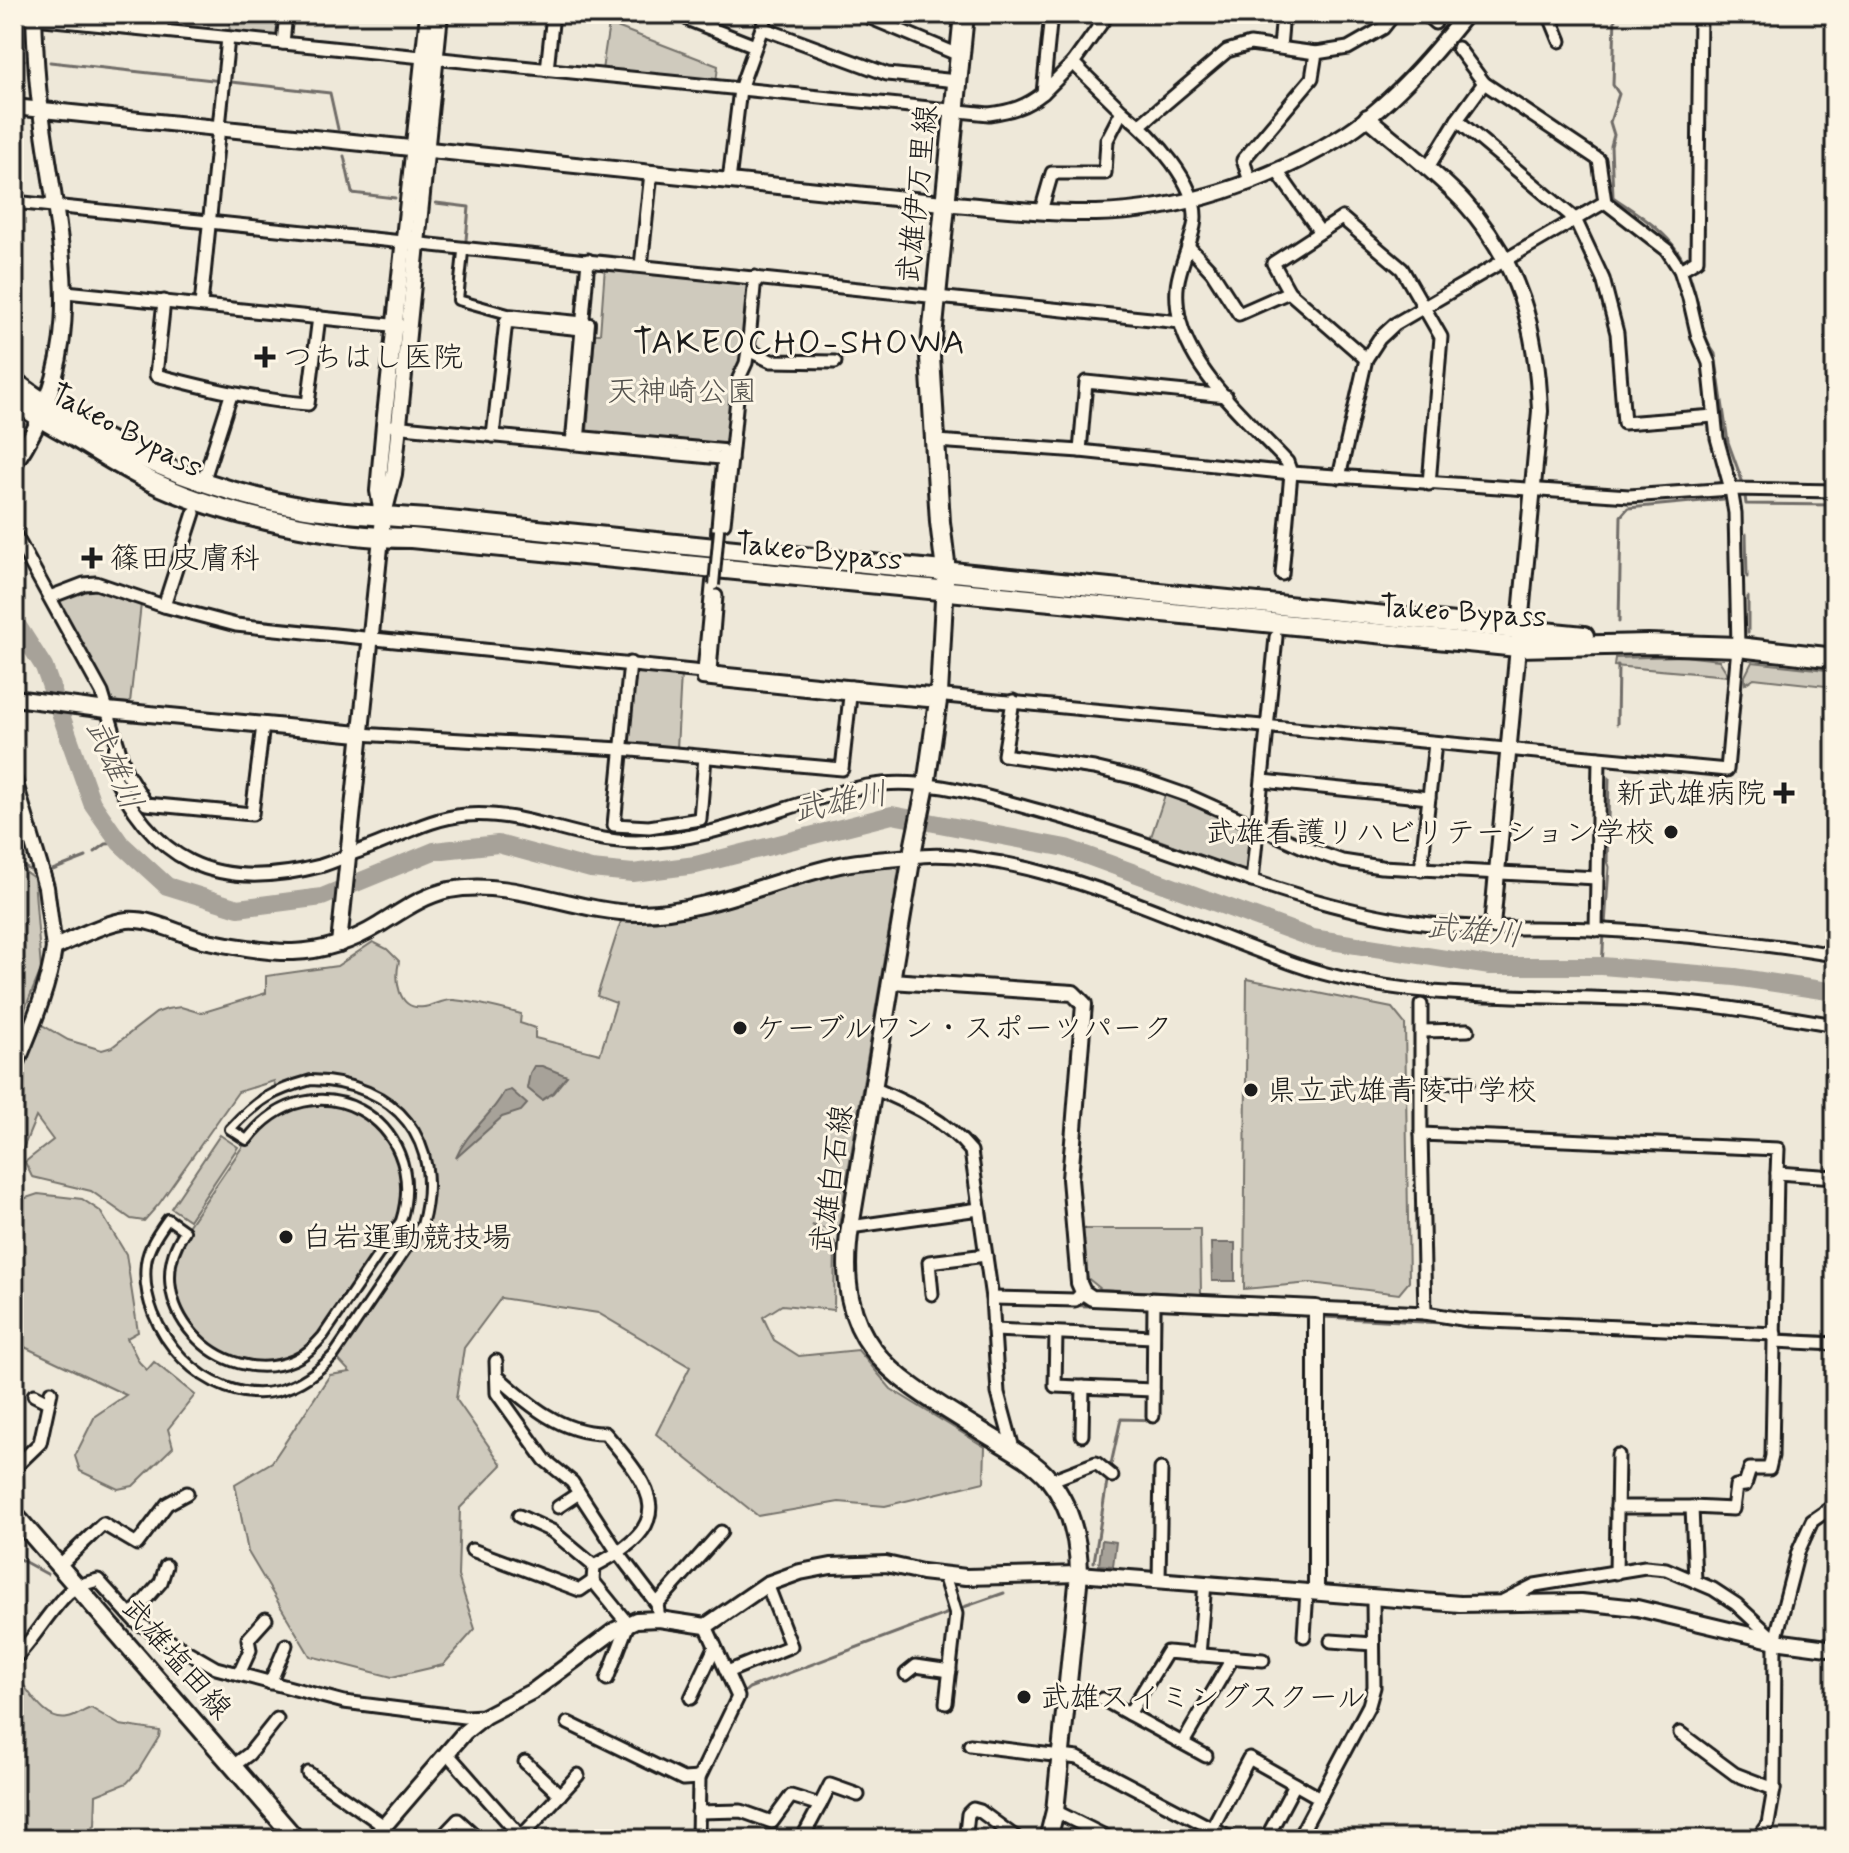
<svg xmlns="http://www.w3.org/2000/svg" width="1849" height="1853" font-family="Mynerve,'Klee One',sans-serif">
	<rect width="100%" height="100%" fill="#eee8d9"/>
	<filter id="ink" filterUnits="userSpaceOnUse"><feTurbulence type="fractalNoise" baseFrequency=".0125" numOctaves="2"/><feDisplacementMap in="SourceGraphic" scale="16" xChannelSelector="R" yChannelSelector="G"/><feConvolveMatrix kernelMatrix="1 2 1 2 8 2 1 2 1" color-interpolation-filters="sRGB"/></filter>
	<g filter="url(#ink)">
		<g fill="#cfcabd" stroke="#76736c" stroke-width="2">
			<path d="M 231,14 L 280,14 L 278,38 L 229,33 Z"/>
			<path d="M 609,24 L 718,66 L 716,83 L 602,70 Z"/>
			<path d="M 605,267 L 751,281 L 743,359 L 733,380 L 726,446 L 587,432 L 595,334 L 600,334 Z"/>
			<path d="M 85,588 L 97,588 L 141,604 L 130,703 L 112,701 L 58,602 L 60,597 Z"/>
			<path d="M 1684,656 L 1719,660 L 1729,676 L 1614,666 L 1615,658 Z"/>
			<path d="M 1752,662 L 1835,671 L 1835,687 L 1754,678 L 1745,684 L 1745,676 Z"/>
			<path d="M 635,669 L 681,674 L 677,749 L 627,744 Z"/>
			<path d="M 1166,792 L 1253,831 L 1250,869 L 1244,872 L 1151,837 Z"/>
			<path d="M 14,864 L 34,878 L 41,970 L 14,1035 Z"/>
			<path d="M 894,865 L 899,870 L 838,1232 L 812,1225 L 835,1242 L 834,1310 L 782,1305 L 763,1317 L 774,1340 L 799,1356 L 858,1350 L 891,1389 L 985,1447 L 984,1482 L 885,1506 L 839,1502 L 758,1516 L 656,1434 L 690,1367 L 598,1313 L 501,1298 L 464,1348 L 456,1399 L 502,1465 L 460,1508 L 458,1576 L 475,1629 L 443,1665 L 392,1677 L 310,1656 L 248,1552 L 235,1484 L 272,1462 L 330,1375 L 350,1372 L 334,1355 L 422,1225 L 428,1164 L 407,1120 L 366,1089 L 312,1080 L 276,1090 L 274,1081 L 238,1092 L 159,1204 L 144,1221 L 131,1219 L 91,1191 L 32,1177 L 25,1162 L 53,1140 L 36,1117 L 17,1163 L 14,1164 L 14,1088 L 42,1025 L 68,1040 L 102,1050 L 112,1047 L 156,1013 L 167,1009 L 181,1007 L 201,1013 L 266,993 L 266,976 L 337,966 L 373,942 L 387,949 L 399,961 C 395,979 397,1011 424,1007 C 435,1006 442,999 454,1000 C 477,1002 499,1008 521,1014 L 520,1023 L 535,1028 L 535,1038 L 600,1054 L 616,1003 L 597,996 L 623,915 L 776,889 L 838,871 Z"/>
			<path d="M 1247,979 L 1392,1008 L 1405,1024 L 1409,1282 L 1399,1294 L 1311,1283 L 1244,1289 Z"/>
			<path d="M 326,1100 L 374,1119 L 403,1161 L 401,1221 L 309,1351 L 279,1365 L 233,1361 L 189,1330 L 169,1279 L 176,1244 L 247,1140 L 284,1107 Z"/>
			<path d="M 220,1135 L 238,1147 L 189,1220 L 171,1208 Z"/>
			<path d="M 38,1194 L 82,1199 L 100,1211 L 126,1254 L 138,1332 L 127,1338 L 139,1362 L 147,1370 L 154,1362 L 195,1395 L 168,1429 L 173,1447 L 133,1486 L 118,1489 L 80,1471 L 75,1456 L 95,1416 L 126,1395 L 14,1342 L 14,1202 Z"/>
			<path d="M 1081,1229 L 1200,1229 L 1201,1294 L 1101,1289 L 1085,1276 Z"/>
			<path d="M 14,1679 L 20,1680 C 31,1694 46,1723 68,1718 C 76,1717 83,1710 91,1708 L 120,1725 L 160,1731 L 159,1737 L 138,1771 L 127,1783 L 96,1795 L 95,1825 L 76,1839 L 14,1839 Z"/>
		</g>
		<g fill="#a7a299" stroke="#6f6c67" stroke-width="2">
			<path d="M 534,1066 L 542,1066 L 567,1076 L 553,1093 L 542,1100 L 527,1088 L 530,1073 Z"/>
			<path d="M 511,1090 L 527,1104 L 521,1111 L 502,1117 L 456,1158 C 467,1131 491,1117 504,1092 Z"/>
			<path d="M 1211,1243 L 1235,1243 L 1235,1281 L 1212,1281 Z"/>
			<path d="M 1102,1540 L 1116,1542 L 1113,1566 L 1099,1565 Z"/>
		</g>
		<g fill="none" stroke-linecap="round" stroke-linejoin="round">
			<g stroke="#6f6c67" stroke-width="3">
				<path d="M 1615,14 L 1613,85 L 1619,94 L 1610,122 L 1614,135 L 1611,146 L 1613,197 C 1652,224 1682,240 1694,289 C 1700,311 1701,335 1715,354 L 1728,442 L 1744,486"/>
				<path d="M 14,59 L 24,60"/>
				<path d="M 50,62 L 330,93 L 338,129"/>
				<path d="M 344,156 L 352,193 L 395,198"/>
				<path d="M 436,203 L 469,207 L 466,240"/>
				<path d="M 1745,496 L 1746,504 L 1835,505"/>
				<path d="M 1746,534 L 1747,577"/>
				<path d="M 1748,597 L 1748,633"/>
				<path d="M 1619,622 L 1621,516 L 1628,508 L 1724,499"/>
				<path d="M 1617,724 L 1618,665"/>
				<path d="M 95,852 L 106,844 L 120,843"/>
				<path d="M 14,862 L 30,870"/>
				<path d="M 50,871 L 86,857"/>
				<path d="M 1605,925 L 1609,867 L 1607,861 L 1609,778"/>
				<path d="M 1602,966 L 1604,933"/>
				<path d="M 1029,1304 L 1149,1308"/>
				<path d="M 1157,1308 L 1311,1316"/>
				<path d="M 1323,1317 L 1463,1324"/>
				<path d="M 1778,1336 L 1783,1334 L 1835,1337"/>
				<path d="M 1110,1469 L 1121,1419 L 1159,1420 L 1161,1308"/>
				<path d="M 14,1556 L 47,1574"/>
				<path d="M 1094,1562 L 1108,1476"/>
				<path d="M 958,1609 L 1004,1593"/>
				<path d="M 740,1696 L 749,1688 L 951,1612"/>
				<path d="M 696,1771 L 715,1727 L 724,1714"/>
				<path d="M 691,1839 L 693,1782"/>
			</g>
			<path stroke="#a7a299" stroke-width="18" d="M 14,620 L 44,667 L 92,803 L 120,843 L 167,886 L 238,908 L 322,897 L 434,851 L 498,844 L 591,869 L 633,873 L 696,865 L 892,815 L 1066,848 L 1312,938 L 1490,966 L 1602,966 L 1735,977 L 1835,992"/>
			<g stroke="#1c1c1c" stroke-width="14">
				<g id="pedestrian">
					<path d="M 463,252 L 458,300 L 508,314 L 578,321"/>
					<path d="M 587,322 L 590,323 L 580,436 L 723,449 L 723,454"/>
					<path d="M 716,533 L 722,463"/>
					<path d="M 703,666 L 711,582"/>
					<path d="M 702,675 L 702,680 L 844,695"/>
					<path d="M 855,696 L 928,702"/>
					<path d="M 311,1080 C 396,1082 446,1141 422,1225 L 334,1355 C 317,1372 301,1385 277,1391 C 207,1407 138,1330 146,1263 C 148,1247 159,1232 168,1219 L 185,1231 C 135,1302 220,1392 294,1360 C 306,1355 314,1346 323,1336 L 401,1221 C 432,1120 313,1053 247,1140 L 230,1129 C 258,1099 272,1091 311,1080 Z"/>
				</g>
			</g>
			<g stroke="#1c1c1c" stroke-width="17">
				<g id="minor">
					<path d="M 691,14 L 689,20 L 755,46"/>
					<path d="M 861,14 L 959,55"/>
					<path d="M 1425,14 L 1435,23"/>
					<path d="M 1549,14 L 1560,41"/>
					<path d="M 14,16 L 989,114 C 1011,111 1026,107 1043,93 L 1051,14"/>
					<path d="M 762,28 L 887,74 L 957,81"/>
					<path d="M 161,30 L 164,14"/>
					<path d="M 283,43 L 286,14"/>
					<path d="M 1280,47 L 1283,14"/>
					<path d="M 1073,63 L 1108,14"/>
					<path d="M 547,70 L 553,14"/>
					<path d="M 1043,93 L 1073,63 L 1122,111"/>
					<path d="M 1457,120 L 1575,219 L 1603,279 L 1617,333 L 1624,423 L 1714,416"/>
					<path d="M 1140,125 L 1227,51 L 1250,44 L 1316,53 L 1348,48 L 1383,28 L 1394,14"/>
					<path d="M 1427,169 L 1457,120 L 1484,83"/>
					<path d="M 1277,171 L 1320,232"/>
					<path d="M 729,181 L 740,89 L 767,14"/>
					<path d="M 1250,181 L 1243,160 L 1312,78 L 1316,53"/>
					<path d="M 14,202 L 1180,322"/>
					<path d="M 1041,211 L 1052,173 L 1105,173 L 1107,140 L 1122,111 C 1150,133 1203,187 1194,226 C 1185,265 1170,278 1180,321 C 1193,375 1250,422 1287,462 L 1291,473 L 1282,574"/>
					<path d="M 1188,246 L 1212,272 L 1239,314 L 1289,292"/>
					<path d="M 641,266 L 651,173"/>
					<path d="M 1680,270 L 1697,260 L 1700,14"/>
					<path d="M 66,292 L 400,326"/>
					<path d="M 164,301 L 156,375 C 206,388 255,400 308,404 L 319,317"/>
					<path d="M 201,305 L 228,38"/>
					<path d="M 748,350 L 771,361 L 835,362"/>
					<path d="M 1366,359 L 1289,292 L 1273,263 L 1342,218 L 1402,269 L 1441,337 L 1429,484"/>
					<path d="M 393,426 L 731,459 L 739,378 L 746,363 L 748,350 L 755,277"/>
					<path d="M 493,436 L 506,321 L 582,329"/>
					<path d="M 936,441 L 1080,451 L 1291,473 L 1629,496 L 1731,489 L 1835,491"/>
					<path d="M 572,444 L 588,260"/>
					<path d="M 1080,451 L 1086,382 L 1226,396"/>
					<path d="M 1339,477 L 1366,359 L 1379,339 L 1395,324 L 1605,202"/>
					<path d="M 203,482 L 231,395"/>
					<path d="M 724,523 L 731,459"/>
					<path d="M 14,533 L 102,693 L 126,772 L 146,804 L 252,814 L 263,725"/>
					<path d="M 50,597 L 84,584 L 96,583 L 164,606 L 236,625 L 851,687 L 1727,770 L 1738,647 L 1735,513 L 1731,489 L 1717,438 L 1709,363 L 1698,337 L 1689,298 L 1680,270 L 1667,250 L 1605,202 L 1599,160 L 1484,83 L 1458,48"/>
					<path d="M 164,606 L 194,513"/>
					<path d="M 630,663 L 614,825 L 649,827 L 700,819 L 705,757"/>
					<path d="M 710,671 L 716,596"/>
					<path d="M 1013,701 L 1004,755 L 1094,768 L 1140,779 L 1189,796 L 1305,848 L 1342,861 L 1381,867 L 1597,878 L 1599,758"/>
					<path d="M 359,734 L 621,749 L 842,769 L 851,687"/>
					<path d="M 117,746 L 108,762 C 151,862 214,893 320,866 C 334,862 348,855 362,850 C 398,838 428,818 466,815 C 525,810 577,842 636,842 C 717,842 789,801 867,786 C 926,775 990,798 1047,813 C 1170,846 1288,904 1415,922 C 1470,930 1533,927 1589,929 C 1671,933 1754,942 1835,955"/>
					<path d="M 1263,781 L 1429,798"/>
					<path d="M 912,857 C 943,852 972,858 1002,863 C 1105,883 1196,930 1294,964 C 1403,1003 1535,994 1649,1000 C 1711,1003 1773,1015 1835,1025"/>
					<path d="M 1421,870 L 1435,743"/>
					<path d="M 1252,881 L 1276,637"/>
					<path d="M 1596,930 L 1597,878"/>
					<path d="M 1421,1005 L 1421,1134"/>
					<path d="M 1422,1031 L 1468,1030"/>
					<path d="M 1422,1083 L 1468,1082"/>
					<path d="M 873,1088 C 910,1104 945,1119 971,1151 L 992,1298 L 998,1393 L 1014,1452"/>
					<path d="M 850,1227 L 979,1209"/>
					<path d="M 932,1294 L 929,1262 L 986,1255"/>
					<path d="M 992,1298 L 1075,1300 L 1083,1292"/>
					<path d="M 1316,1308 L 1425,1313 L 1468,1320 L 1775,1334"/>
					<path d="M 1425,1313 L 1421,1134 L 1778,1149 L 1777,1173 L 1835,1177"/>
					<path d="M 994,1330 L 1153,1337"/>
					<path d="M 1056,1333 L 1055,1386 L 1153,1390"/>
					<path d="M 1775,1341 L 1835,1344"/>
					<path d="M 496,1361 L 497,1393 L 545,1460 L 572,1482 L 619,1554 L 657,1604 L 659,1619"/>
					<path d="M 498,1377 C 528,1404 562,1434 605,1433 C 656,1492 677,1524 594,1566 L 593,1581"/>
					<path d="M 34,1395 L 48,1402"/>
					<path d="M 1153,1416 L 1154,1301"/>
					<path d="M 1082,1435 L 1083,1387"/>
					<path d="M 14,1468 L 40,1443 L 51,1392"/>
					<path d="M 1049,1481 L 1096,1463 L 1112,1476"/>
					<path d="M 558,1507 L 579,1493"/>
					<path d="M 1617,1507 L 1692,1507 L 1695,1581"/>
					<path d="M 1692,1507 L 1733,1509 L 1736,1486 L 1745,1485 L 1750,1469 L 1769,1469 L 1772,1456 L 1777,1173"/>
					<path d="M 519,1516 L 552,1531 L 594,1566"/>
					<path d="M 472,1550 L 580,1590 L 593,1581 L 628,1624 L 607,1679"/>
					<path d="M 60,1565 L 103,1524 L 137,1544 L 167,1504 L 187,1493"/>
					<path d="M 1616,1573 L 1618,1455"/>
					<path d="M 944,1575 L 956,1614 L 946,1703"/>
					<path d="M 1159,1580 L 1161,1469"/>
					<path d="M 1501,1602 L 1535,1585 L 1645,1567 L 1666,1569 L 1713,1589 L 1736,1604 L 1775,1640"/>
					<path d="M 657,1604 L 721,1532"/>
					<path d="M 131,1616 L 161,1582 L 166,1566"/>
					<path d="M 1304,1636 L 1307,1591"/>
					<path d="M 1331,1641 L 1373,1644"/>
					<path d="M 1199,1655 L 1205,1583"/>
					<path d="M 14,1659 C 34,1639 48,1612 68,1593 C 76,1585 87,1583 98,1580 L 136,1622 L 216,1668 L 344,1702 L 464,1717 L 484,1716"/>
					<path d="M 727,1672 L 791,1646 L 767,1584"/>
					<path d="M 239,1674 L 250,1650 L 248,1639 L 266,1619"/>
					<path d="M 906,1674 L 916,1666 L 950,1671"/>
					<path d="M 270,1683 L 286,1645"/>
					<path d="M 691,1698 L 715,1647"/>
					<path d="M 1102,1699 L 1129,1714 L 1167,1652 L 1263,1660"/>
					<path d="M 1129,1714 L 1206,1756"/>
					<path d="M 568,1723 L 683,1779 L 699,1778"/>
					<path d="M 1680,1733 L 1735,1774 L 1774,1789"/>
					<path d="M 1183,1743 L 1233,1657"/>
					<path d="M 970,1745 L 1078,1758 L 1232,1839"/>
					<path d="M 446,1752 L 523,1839"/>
					<path d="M 525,1762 L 560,1795"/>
					<path d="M 233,1766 L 249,1754 L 277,1719"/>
					<path d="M 308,1773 L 384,1826"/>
					<path d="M 1055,1811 L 1111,1839"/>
					<path d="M 698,1812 L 741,1811 L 772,1822 L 791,1796 L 820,1805 L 830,1785 L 858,1795"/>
					<path d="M 1212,1828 L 1249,1758 L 1320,1798"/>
					<path d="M 805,1833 L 820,1805"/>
					<path d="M 966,1833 L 968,1814 L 973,1809 L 980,1811 L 1018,1839"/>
					<path d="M 440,1839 L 458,1820 L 479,1839"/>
					<path d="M 519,1839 L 578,1775"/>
					<path d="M 698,1839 L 699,1778 L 738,1697 L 706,1626"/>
					<path d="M 1266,1839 L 1295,1784"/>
					<path d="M 1298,1839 L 1369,1705 L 1374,1687 L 1373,1599"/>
					<path d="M 1757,1839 L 1768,1824 L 1774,1789 L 1775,1641 L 1798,1552 L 1812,1521 L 1835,1505"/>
				</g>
			</g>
			<g stroke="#1c1c1c" stroke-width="20">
				<g id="tertiary">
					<path d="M 14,107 L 943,203 C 994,207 1045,214 1096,213 C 1182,211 1267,182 1339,138 C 1387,109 1431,58 1466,14"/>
					<path d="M 1367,117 C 1399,145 1435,171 1464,202 C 1520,264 1537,330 1540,411 L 1492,926"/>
					<path d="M 14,464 C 95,346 57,240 41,111 C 36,79 35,46 34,14"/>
					<path d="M 382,514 L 378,491 L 384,425 L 428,14"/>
					<path d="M 14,698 L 107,710 L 359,734"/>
					<path d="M 14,780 L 46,887 L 54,948"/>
					<path d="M 339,944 L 383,518 L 394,474 L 440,14"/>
					<path d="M 891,981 L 1073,993 L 1084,1004 L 1070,1179 L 1079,1283 L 1083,1292 L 1092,1298 L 1316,1308 L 1316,1592"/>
					<path d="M 14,1070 C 30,1030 48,991 54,948 C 72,939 108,922 127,920 C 152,918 179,934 203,940 C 226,945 271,953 293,952 C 323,951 353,941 379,925 C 402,911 422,896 449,890 C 514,878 575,913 640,913 C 710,912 773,879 840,865 C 863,860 888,859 912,857"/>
					<path d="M 373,1839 L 465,1732 L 485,1716 L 533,1691 L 615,1630 L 636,1620 L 659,1619 L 706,1626 L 767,1584 L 800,1572 L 831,1566 L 886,1564 L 922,1572 L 966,1577 L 1079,1574 L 1460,1604 L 1581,1602 L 1637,1608 L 1775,1641 L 1835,1649"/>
				</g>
			</g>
			<g stroke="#1c1c1c" stroke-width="22">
				<g id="secondary">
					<path d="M 945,581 L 939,694 L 926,785 L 913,849 L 850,1227 C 832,1350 898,1379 988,1435 C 1007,1447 1033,1460 1048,1478 C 1070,1505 1079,1539 1079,1574 L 1055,1811 L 1048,1839"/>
					<path d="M 14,1514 L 296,1839"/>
				</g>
			</g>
			<g stroke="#1c1c1c" stroke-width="24">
				<path id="primary" d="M 946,571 L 940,522 L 930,357 L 964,14"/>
			</g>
			<g stroke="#1c1c1c" stroke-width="24">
				<g id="trunk">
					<path d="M 14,382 C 99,445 200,490 305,508 C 350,515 394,516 439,520 L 1584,636"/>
					<path d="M 14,399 C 32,414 55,426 76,438 C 103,455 132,473 161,486 C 230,517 335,538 411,538 L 1518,647 L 1648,644 L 1738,647 L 1835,658"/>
				</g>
			</g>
			<use href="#pedestrian" stroke="#fcf5e5" stroke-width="8"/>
			<use href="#minor" stroke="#fcf5e5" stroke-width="11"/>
			<use href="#tertiary" stroke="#fcf5e5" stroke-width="14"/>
			<use href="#secondary" stroke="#fcf5e5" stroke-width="16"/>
			<use href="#primary" stroke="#fcf5e5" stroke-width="18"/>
			<use href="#trunk" stroke="#fcf5e5" stroke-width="18"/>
			<g stroke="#1c1c1c" stroke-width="14" stroke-linecap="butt">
				<path id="pedestrian-bridge" d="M 714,585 L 719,530"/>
			</g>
			<use href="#pedestrian-bridge" stroke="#fcf5e5" stroke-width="8"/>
		</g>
	</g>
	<g fill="#1c1c1c" stroke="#fcf5e5" stroke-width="3">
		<path d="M261 345h8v8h8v8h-8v8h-8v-8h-8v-8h8z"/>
		<path d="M88 546h8v8h8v8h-8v8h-8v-8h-8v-8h8z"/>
		<path d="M1780 781h8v8h8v8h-8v8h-8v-8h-8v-8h8z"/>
		<circle cx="1671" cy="832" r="8"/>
		<circle cx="740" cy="1028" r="8"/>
		<circle cx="1251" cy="1090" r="8"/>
		<circle cx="286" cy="1237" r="8"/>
		<circle cx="1024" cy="1697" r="8"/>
	</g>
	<g text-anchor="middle" stroke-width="6" stroke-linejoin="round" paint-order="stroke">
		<g font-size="30" fill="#1c1c1c" stroke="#fcf5e5">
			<text transform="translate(917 194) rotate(-84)" y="10">武雄伊万里線</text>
			<text transform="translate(127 430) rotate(28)" y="10">Takeo Bypass</text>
			<text transform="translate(819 551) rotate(6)" y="10">Takeo Bypass</text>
			<text transform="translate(1463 611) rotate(4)" y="10">Takeo Bypass</text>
			<text transform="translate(831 1179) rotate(-82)" y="10">武雄白石線</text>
			<text transform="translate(177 1658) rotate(49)" y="10">武雄塩田線</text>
		</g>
		<g font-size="30" fill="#1c1c1c" stroke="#fcf5e5" text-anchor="start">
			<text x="283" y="367">つちはし医院</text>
			<text x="110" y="568">篠田皮膚科</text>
			<text x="1766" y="803" text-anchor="end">新武雄病院</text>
			<text x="1655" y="842" text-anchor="end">武雄看護リハビリテーション学校</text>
			<text x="756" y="1038">ケーブルワン・スポーツパーク</text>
			<text x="1267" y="1100">県立武雄青陵中学校</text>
			<text x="302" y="1247">白岩運動競技場</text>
			<text x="1040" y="1707">武雄スイミングスクール</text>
		</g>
		<g font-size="30" fill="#52504c" stroke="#fcf5e5">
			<text x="682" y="401">天神崎公園</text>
		</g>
		<g font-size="32" font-style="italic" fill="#5b5854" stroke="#fcf5e5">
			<text transform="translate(115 764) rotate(66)" y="11">武雄川</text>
			<text transform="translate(840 801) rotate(-11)" y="11">武雄川</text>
			<text transform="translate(1474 930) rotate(6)" y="11">武雄川</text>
		</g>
		<g font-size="34" letter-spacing="2" fill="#1c1c1c" stroke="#fcf5e5">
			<text x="800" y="353">TAKEOCHO-SHOWA</text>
		</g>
	</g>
	<rect width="1849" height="1853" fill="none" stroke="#fcf5e5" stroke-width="48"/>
	<rect x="24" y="24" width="1801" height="1805" fill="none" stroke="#1c1c1c" stroke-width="3" filter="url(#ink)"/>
</svg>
